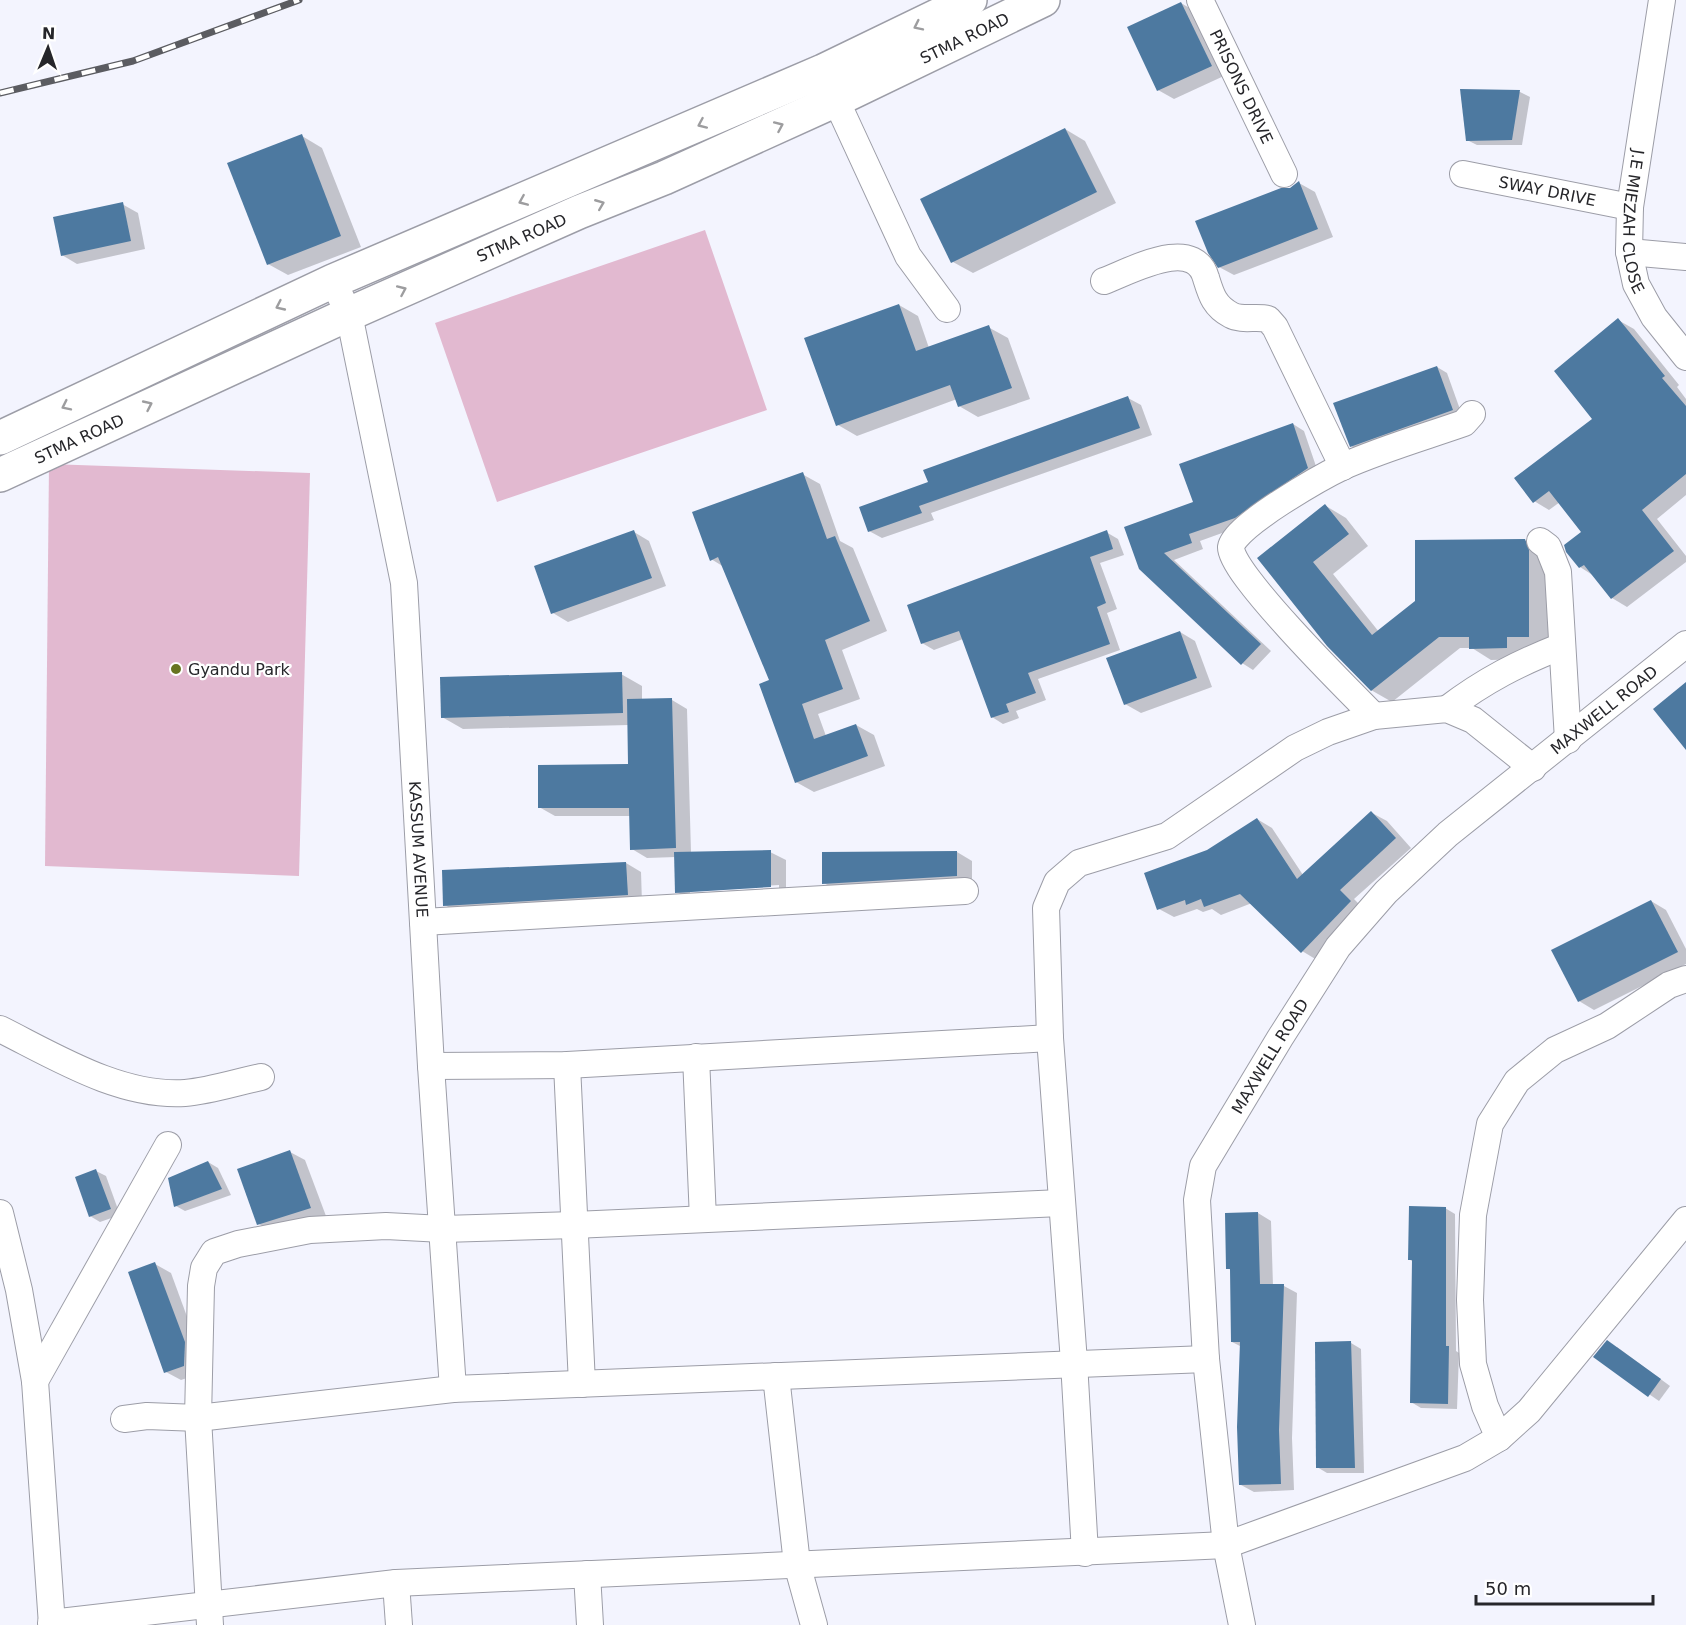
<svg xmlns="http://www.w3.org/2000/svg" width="1686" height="1625" font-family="'DejaVu Sans',sans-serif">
	<rect width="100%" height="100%" fill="#f3f4fe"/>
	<g fill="#e2b9d0">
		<path d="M 705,230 L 767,410 L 497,502 L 435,323 Z"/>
		<path d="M 49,464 L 310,473 L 299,876 L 45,866 Z"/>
	</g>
	<g fill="#0003" fill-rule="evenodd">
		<path d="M 1181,3 L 1196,12 L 1226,75 L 1174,99 L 1158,90 Z"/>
		<path d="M 1461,90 L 1520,92 L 1530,97 L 1522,145 L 1477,145 L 1467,140 Z"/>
		<path d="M 1065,129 L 1085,141 L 1116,203 L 973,273 L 953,262 Z"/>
		<path d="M 302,136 L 322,148 L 361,247 L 288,275 L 268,264 Z"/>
		<path d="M 1299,183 L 1315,192 L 1333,237 L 1234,275 L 1219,267 Z"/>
		<path d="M 122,204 L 138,213 L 145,249 L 77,264 L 62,255 Z"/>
		<path d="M 899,305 L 918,316 L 929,348 L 988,327 L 1008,338 L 1030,399 L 978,417 L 959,406 L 957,399 L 857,436 L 838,425 Z"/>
		<path d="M 1618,320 L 1634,329 L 1679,385 L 1677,387 L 1686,399 L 1686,495 L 1657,519 L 1686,556 L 1686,562 L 1627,607 L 1612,598 L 1594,576 L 1580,567 L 1583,532 L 1560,502 L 1549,510 L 1534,501 L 1595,419 Z"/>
		<path d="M 1437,367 L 1447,373 L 1462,415 L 1361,452 L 1351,446 Z"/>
		<path d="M 1128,398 L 1141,405 L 1152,435 L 931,513 L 934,520 L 882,538 L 869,531 L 930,483 Z"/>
		<path d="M 1293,424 L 1304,431 L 1319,475 L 1247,524 L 1200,541 L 1203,549 L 1174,560 L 1271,651 L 1253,670 L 1242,663 L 1140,568 L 1195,503 Z"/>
		<path d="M 802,474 L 820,484 L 840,541 L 853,548 L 887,631 L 842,650 L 860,699 L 818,714 L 826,736 L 856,725 L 874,735 L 885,766 L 814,792 L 796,782 L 771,681 L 724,567 L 711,559 Z"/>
		<path d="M 1326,506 L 1346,518 L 1368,546 L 1333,574 L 1379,632 L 1525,541 L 1546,553 L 1549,563 L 1549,648 L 1527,659 L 1491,660 L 1472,648 L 1460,648 L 1392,702 L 1371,690 L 1259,558 Z"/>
		<path d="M 634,532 L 649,541 L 666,586 L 568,622 L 553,613 Z"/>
		<path d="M 1106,532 L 1118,539 L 1124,555 L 1100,563 L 1117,609 L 1107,613 L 1120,650 L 1038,679 L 1046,700 L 1016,711 L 1019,718 L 1003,724 L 992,717 L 963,639 L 934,650 L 922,643 Z"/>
		<path d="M 1180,632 L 1195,641 L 1212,687 L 1141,713 L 1125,704 Z"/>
		<path d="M 621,674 L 642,686 L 642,700 L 672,700 L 687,709 L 691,853 L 770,852 L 786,860 L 786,895 L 692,900 L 677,892 L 676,857 L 647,858 L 632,849 L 631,816 L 555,816 L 539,807 L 630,766 L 629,725 L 463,729 L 442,717 ZM 779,885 L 779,888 L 690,893 L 690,890 Z"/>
		<path d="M 1372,813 L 1387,821 L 1411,848 L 1354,899 L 1366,911 L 1317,960 L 1302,951 L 1252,903 L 1221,915 L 1212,909 L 1203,912 L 1197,909 L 1174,917 L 1159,909 L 1208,852 L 1257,819 L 1272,828 L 1303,875 Z"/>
		<path d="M 957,852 L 972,861 L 972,884 L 839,892 L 824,883 Z"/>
		<path d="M 626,863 L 641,872 L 642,903 L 460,914 L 445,905 Z"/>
		<path d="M 1651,901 L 1666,910 L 1686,949 L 1686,964 L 1594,1010 L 1579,1001 Z"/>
		<path d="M 290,1152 L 305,1160 L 326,1216 L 274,1233 L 259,1224 Z"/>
		<path d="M 208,1162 L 218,1168 L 231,1195 L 185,1211 L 176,1206 Z"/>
		<path d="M 96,1171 L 106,1176 L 120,1215 L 100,1222 L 90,1216 Z"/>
		<path d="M 1445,1208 L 1455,1214 L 1456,1351 L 1459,1353 L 1457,1409 L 1421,1408 L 1411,1402 L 1413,1262 L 1409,1259 Z"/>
		<path d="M 1258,1213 L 1271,1221 L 1273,1286 L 1284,1286 L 1297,1293 L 1292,1438 L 1294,1490 L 1254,1492 L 1241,1485 L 1242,1347 L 1232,1342 L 1232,1271 L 1228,1268 Z"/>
		<path d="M 155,1264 L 171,1273 L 200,1352 L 199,1374 L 181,1380 L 166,1372 Z"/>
		<path d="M 1351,1343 L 1361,1349 L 1364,1473 L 1327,1473 L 1317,1467 Z"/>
		<path d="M 1617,1347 L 1670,1386 L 1659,1401 L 1595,1357 Z"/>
	</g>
	<g fill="#4d79a0">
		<path d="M 1181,2 L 1212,66 L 1157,91 L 1127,27 Z"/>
		<path d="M 1460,89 L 1520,90 L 1512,140 L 1466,141 Z"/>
		<path d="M 1065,128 L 1097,192 L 951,263 L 920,199 Z"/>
		<path d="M 302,134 L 341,236 L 267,265 L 227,163 Z"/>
		<path d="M 1299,181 L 1318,229 L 1218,268 L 1208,253 L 1195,221 L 1281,188 L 1290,188 Z"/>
		<path d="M 123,202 L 131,241 L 61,256 L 53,217 Z"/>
		<path d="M 899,304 L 916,351 L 989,325 L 1012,388 L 958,407 L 950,385 L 836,426 L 804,338 Z"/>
		<path d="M 1618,318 L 1665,376 L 1662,378 L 1686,406 L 1686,474 L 1642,510 L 1674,551 L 1611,599 L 1584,565 L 1579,568 L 1566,552 L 1564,545 L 1581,532 L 1549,491 L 1533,503 L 1514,478 L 1592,419 L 1554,371 Z"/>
		<path d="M 1437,366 L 1453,410 L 1350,447 L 1333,403 Z"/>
		<path d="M 1128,396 L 1140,428 L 919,506 L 922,513 L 868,532 L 859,507 L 928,482 L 923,470 Z"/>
		<path d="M 1293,423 L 1308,468 L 1235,518 L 1189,534 L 1192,543 L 1164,553 L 1261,644 L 1241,665 L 1139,569 L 1124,527 L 1193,502 L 1179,464 Z"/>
		<path d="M 803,472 L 827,539 L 835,536 L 870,621 L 825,640 L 843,689 L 802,704 L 814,739 L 856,724 L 868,756 L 795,783 L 759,684 L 769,680 L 718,557 L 710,561 L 692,512 Z"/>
		<path d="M 1325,504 L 1349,534 L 1313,562 L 1372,635 L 1415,601 L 1415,540 L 1525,539 L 1529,550 L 1529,637 L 1507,637 L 1507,648 L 1469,649 L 1469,637 L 1439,637 L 1371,691 L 1327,646 L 1257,558 Z"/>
		<path d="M 634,530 L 652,578 L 551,614 L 534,566 Z"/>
		<path d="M 1107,530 L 1113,549 L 1090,557 L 1106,603 L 1097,607 L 1110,644 L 1028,673 L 1036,693 L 1006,704 L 1009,712 L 991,718 L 959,631 L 921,644 L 907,605 Z"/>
		<path d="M 1180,631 L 1197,678 L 1124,705 L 1106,658 Z"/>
		<path d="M 622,672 L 623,713 L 441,718 L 440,677 Z"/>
		<path d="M 1686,682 L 1686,750 L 1653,709 Z"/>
		<path d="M 672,698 L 676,848 L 630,850 L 629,808 L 538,808 L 538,765 L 628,764 L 627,699 Z"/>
		<path d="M 1371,811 L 1396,838 L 1340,890 L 1351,901 L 1301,953 L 1240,894 L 1204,907 L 1201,899 L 1186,905 L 1185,900 L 1157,910 L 1144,873 L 1207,850 L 1257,818 L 1297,879 Z"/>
		<path d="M 771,850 L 771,887 L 675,893 L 674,852 Z"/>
		<path d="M 957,851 L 957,876 L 822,884 L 822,852 Z"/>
		<path d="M 626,862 L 628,895 L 443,906 L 442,870 Z"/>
		<path d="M 1651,900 L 1678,952 L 1578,1002 L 1551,950 Z"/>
		<path d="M 290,1150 L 311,1208 L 257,1225 L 237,1169 Z"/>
		<path d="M 208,1161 L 222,1189 L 174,1207 L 168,1178 Z"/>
		<path d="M 96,1169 L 111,1209 L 89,1217 L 75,1177 Z"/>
		<path d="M 1409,1206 L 1446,1207 L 1446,1346 L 1449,1346 L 1448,1404 L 1410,1403 L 1412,1260 L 1408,1260 Z"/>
		<path d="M 1258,1212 L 1260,1284 L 1284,1284 L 1279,1430 L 1281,1484 L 1239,1485 L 1237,1427 L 1240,1342 L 1231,1342 L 1230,1269 L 1226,1269 L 1225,1213 Z"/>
		<path d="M 155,1262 L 185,1342 L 184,1366 L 164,1373 L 128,1272 Z"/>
		<path d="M 1607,1340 L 1661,1379 L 1648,1397 L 1593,1357 Z"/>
		<path d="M 1351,1341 L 1355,1468 L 1316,1468 L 1315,1342 Z"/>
	</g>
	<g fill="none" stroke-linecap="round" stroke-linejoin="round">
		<g stroke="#9c9da7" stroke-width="28">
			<g id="minor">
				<path id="s1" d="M 1200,0 L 1284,174"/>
				<path id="s2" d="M 1662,0 L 1630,207 L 1629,252 L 1636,284 L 1654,317 L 1686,357"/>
				<path d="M 836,100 L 908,256 L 947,309"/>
				<path id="s3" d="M 1463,174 L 1630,207"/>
				<path d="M 1629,252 L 1686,257"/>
				<path id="s4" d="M 333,281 L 349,314 L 404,583 L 431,1066 L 453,1389"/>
				<path d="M 1104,281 C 1131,271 1194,235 1206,278 C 1211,294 1214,306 1231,315 C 1242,321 1256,316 1268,319 L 1275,327 L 1343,467"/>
				<path d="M 1540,541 L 1548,547 L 1558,572 L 1568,740"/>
				<path d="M 1447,709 C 1485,680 1519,663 1562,646"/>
				<path d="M 1374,716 C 1351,693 1228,571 1231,547 C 1234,526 1323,476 1344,466 C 1382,449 1424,437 1464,423 L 1472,414"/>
				<path d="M 423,922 L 965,891"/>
				<path d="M 0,1029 C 56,1057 120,1097 185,1093 C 210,1091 237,1082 261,1077"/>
				<path d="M 696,1057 L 703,1219"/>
				<path d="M 567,1065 L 582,1384"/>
				<path d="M 431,1066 L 567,1065 L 1050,1038"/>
				<path d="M 0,1213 L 19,1290 L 35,1381 L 52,1625"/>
				<path d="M 776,1376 L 797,1564 L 814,1625"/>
				<path d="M 35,1381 L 168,1145"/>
				<path d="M 124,1419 L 147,1416 L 198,1418 L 453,1389 L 1206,1359"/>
				<path d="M 1499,1438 L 1485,1406 L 1473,1364 L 1470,1300 L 1473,1215 L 1490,1124 L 1517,1081 L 1555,1050 L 1607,1026 L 1669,985 L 1686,979"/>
				<path d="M 1085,1553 L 1074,1362 L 1050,1038 L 1046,908 L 1057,882 L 1079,863 L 1167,836 L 1295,748 L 1328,732 L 1374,716 L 1447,709 L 1473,720 L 1533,768"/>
				<path d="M 587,1574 L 590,1625"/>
				<path d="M 396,1583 L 399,1625"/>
				<path d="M 51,1623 L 396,1583 L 1226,1545 L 1465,1458 L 1499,1438 L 1529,1411 L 1686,1220"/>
				<path d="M 210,1625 L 198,1418 L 201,1286 L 204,1268 L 214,1252 L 238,1244 L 310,1230 L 386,1226 L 443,1229 L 574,1225 L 1061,1203"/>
				<path id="s5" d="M 1242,1625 L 1226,1545 L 1206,1359 L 1197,1200 L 1203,1166 L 1280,1038 L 1338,947 L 1386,892 L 1448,834 L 1686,644"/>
			</g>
		</g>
		<g stroke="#9c9da7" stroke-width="36">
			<g id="major">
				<path d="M 0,438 L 333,281 L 823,71 L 970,0"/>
				<path id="s6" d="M 0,475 L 349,314 L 579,212 L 664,178 L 836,100 L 1043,0"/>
			</g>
		</g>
		<use href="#minor" stroke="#fff" stroke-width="26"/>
		<use href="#major" stroke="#fff" stroke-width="33"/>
		<g stroke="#5b5c61" stroke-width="7">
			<path id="rail" d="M 0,93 L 133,61 L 299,0"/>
		</g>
		<use href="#rail" stroke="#fff" stroke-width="4.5" stroke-dasharray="14" stroke-linecap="butt"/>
	</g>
	<defs><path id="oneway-chevron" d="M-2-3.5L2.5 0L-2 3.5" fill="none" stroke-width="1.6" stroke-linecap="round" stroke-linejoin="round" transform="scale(1.5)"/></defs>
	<g stroke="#9d9d9f">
		<use href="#oneway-chevron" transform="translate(918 26) rotate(154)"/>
		<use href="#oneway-chevron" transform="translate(702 124) rotate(156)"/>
		<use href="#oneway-chevron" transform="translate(779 126) rotate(-24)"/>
		<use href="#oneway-chevron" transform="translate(523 201) rotate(157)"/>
		<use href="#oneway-chevron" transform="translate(600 204) rotate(-22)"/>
		<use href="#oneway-chevron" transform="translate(402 290) rotate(-24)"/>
		<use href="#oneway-chevron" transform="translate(280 306) rotate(155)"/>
		<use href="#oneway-chevron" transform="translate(148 405) rotate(-25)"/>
		<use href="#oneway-chevron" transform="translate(66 406) rotate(154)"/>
	</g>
	<circle fill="#677420" stroke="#fff" stroke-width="2" cx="176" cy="669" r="6"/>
	<g text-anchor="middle" stroke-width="4.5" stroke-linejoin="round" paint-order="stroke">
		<g font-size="16" fill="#26262a" stroke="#fff">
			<text dy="6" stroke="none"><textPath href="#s6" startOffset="1059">STMA ROAD</textPath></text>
			<text dy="6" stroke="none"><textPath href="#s1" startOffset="96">PRISONS DRIVE</textPath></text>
			<text dy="6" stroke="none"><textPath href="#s3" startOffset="86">SWAY DRIVE</textPath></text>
			<text dy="6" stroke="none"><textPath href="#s2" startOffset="224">J.E MIEZAH CLOSE</textPath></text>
			<text dy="6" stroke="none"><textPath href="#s6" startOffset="573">STMA ROAD</textPath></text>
			<text dy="6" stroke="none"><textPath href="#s6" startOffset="87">STMA ROAD</textPath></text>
			<text dy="6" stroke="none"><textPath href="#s5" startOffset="1077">MAXWELL ROAD</textPath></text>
			<text dy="6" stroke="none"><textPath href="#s4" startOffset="578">KASSUM AVENUE</textPath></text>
			<text dy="6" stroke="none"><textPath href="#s5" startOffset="591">MAXWELL ROAD</textPath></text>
		</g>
		<g font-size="16" fill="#26262a" stroke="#fff" text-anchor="start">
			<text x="188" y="675">Gyandu Park</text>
		</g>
	</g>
	<g transform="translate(48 48) rotate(2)" stroke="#ffffff" stroke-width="4.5" paint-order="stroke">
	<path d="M0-4.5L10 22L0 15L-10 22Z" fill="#26262a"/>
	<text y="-9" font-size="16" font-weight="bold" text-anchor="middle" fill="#26262a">N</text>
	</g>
	<path d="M1476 1595v9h177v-9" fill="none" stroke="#26262a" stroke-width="3"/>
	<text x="1485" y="1595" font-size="18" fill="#26262a" stroke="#ffffff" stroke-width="4.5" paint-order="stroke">50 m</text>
</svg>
